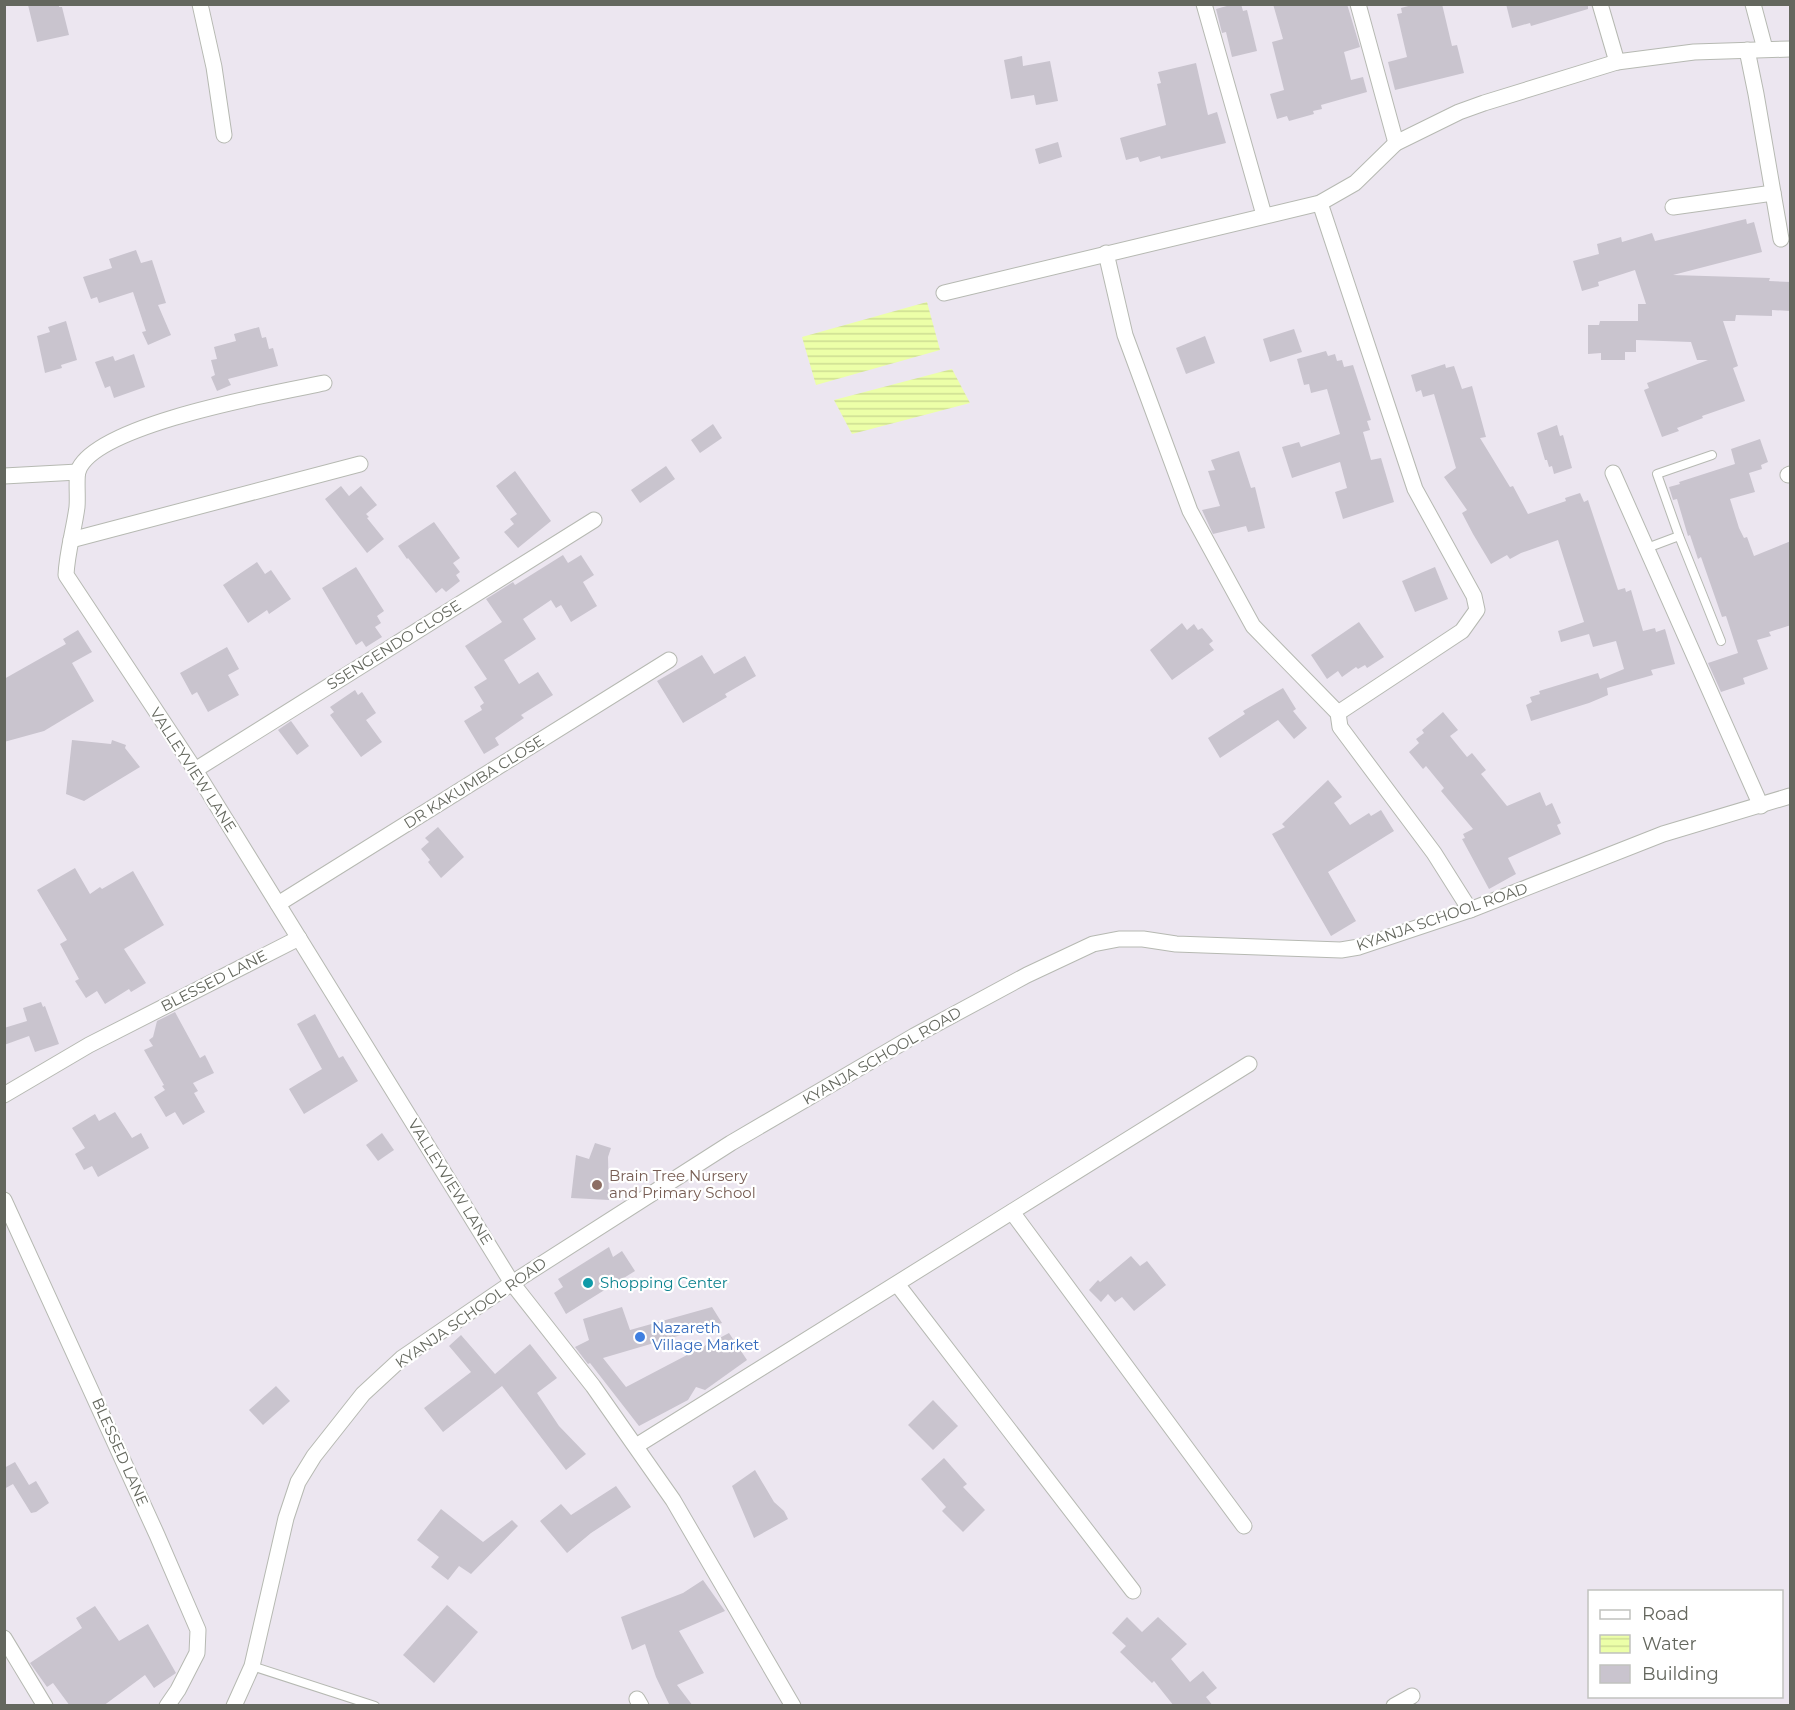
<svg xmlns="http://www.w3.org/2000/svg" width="1795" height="1710" font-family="Montserrat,sans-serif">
	<defs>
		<pattern id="water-rules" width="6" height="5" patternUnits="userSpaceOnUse" patternTransform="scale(1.5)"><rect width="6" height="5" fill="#ecffa8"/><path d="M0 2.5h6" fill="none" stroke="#cddd93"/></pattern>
	</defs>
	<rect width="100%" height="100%" fill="#ece6f0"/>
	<g fill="url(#water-rules)">
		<path d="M 927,302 L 940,350 L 816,385 L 802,337 Z"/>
		<path d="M 952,369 L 970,403 L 852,434 L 834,400 Z"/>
	</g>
	<g fill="#c9c4ce">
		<path d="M 1234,4 L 1241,4 L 1243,11 L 1247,10 L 1257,51 L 1232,57 L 1226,32 L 1222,33 L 1216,9 Z"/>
		<path d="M 1273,4 L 1347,4 L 1360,47 L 1344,52 L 1351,80 L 1363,77 L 1367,92 L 1321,105 L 1322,109 L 1313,111 L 1314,114 L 1289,121 L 1287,116 L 1277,119 L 1270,94 L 1284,90 L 1272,42 L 1283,39 Z"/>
		<path d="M 1416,4 L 1442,4 L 1452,46 L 1457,45 L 1464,73 L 1395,90 L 1388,62 L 1407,57 L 1397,14 L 1402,13 L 1401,8 Z"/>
		<path d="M 1506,4 L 1588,4 L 1588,9 L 1531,26 L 1530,23 L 1512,28 Z"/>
		<path d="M 28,5 L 59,5 L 59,7 L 62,7 L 69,35 L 37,42 Z"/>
		<path d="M 1022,56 L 1023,66 L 1050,61 L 1058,101 L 1036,105 L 1034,95 L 1011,99 L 1004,60 Z"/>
		<path d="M 1196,63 L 1208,115 L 1217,112 L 1226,143 L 1161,159 L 1160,156 L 1140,162 L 1138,157 L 1126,160 L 1120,138 L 1166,125 L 1157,84 L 1161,83 L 1158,72 Z"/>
		<path d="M 1058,142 L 1062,157 L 1039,164 L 1035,149 Z"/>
		<path d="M 1746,219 L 1747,224 L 1754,222 L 1762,252 L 1673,275 L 1770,278 L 1769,281 L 1791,282 L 1791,311 L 1772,310 L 1772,316 L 1736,315 L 1735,321 L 1723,321 L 1738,366 L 1733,368 L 1745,401 L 1702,416 L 1703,418 L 1677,428 L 1679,431 L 1662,437 L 1644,390 L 1649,388 L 1647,383 L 1708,360 L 1697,360 L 1691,342 L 1636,340 L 1636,352 L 1625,352 L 1625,360 L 1601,360 L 1601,353 L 1588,354 L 1588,325 L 1599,325 L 1600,321 L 1638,321 L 1638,304 L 1646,304 L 1635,270 L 1598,282 L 1599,286 L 1582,291 L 1573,261 L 1599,254 L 1597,244 L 1621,237 L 1622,242 L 1652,233 L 1655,241 Z"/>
		<path d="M 136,250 L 141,263 L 152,260 L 166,303 L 158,305 L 171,335 L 148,345 L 142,332 L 146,331 L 133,292 L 99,303 L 97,297 L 91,299 L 83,277 L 112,268 L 109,259 Z"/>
		<path d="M 66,321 L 77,360 L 61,365 L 62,368 L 45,373 L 37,336 L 50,332 L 48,327 Z"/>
		<path d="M 259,327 L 262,338 L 266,337 L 269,349 L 273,348 L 278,366 L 228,379 L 231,385 L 217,391 L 211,377 L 215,375 L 211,360 L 217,359 L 214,347 L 236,341 L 234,334 Z"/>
		<path d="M 1294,329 L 1302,352 L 1270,362 L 1263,339 Z"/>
		<path d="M 1205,336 L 1215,363 L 1186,374 L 1176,348 Z"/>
		<path d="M 1326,351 L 1328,356 L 1335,354 L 1337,361 L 1342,360 L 1344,367 L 1353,365 L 1371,420 L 1367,421 L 1370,430 L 1363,432 L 1371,460 L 1381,458 L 1394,502 L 1343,519 L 1335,492 L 1347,488 L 1340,462 L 1292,478 L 1282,447 L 1299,442 L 1301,447 L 1340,434 L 1327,389 L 1311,393 L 1309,384 L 1304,385 L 1297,359 Z"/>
		<path d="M 134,354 L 145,387 L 114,398 L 110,386 L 105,388 L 95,362 L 113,356 L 115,361 Z"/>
		<path d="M 1445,364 L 1446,368 L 1454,366 L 1462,389 L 1472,386 L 1486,437 L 1480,438 L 1510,487 L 1513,486 L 1528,514 L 1566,501 L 1565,498 L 1580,493 L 1584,502 L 1588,500 L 1618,590 L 1625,588 L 1626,592 L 1631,590 L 1643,631 L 1655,628 L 1656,632 L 1665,629 L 1675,664 L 1651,670 L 1653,675 L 1607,688 L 1608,695 L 1589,703 L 1531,721 L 1526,705 L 1532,702 L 1530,697 L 1540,694 L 1539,691 L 1598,673 L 1600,679 L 1624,669 L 1616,641 L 1593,647 L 1589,634 L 1561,642 L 1558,631 L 1584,622 L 1558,540 L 1521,553 L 1510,559 L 1507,555 L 1491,564 L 1473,534 L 1462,513 L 1467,510 L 1444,477 L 1456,468 L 1434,394 L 1423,397 L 1421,390 L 1416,392 L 1411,375 Z"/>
		<path d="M 713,424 L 722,438 L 700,453 L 691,440 Z"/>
		<path d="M 1557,425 L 1560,436 L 1563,435 L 1572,468 L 1554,474 L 1552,466 L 1549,467 L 1547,460 L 1545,460 L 1537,433 Z"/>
		<path d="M 1760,439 L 1768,462 L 1761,465 L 1762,469 L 1749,473 L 1755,492 L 1730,499 L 1739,528 L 1744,538 L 1747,537 L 1754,556 L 1791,541 L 1791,625 L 1769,632 L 1771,636 L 1757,640 L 1768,669 L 1743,678 L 1745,684 L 1721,692 L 1708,663 L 1738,653 L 1726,616 L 1722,617 L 1701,557 L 1698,559 L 1690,535 L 1688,536 L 1677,499 L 1673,500 L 1669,487 L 1680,484 L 1679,482 L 1735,464 L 1731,449 Z"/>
		<path d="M 1239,451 L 1251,488 L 1255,487 L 1265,528 L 1248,532 L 1246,526 L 1213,534 L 1202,510 L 1220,506 L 1208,471 L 1215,470 L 1211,460 Z"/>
		<path d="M 666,466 L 675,479 L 640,503 L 631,490 Z"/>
		<path d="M 515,471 L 551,521 L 518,548 L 504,532 L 514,524 L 510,519 L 517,514 L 496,486 Z"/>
		<path d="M 341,486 L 349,496 L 361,486 L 377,505 L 366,514 L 369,517 L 367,518 L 384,539 L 367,553 L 325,499 Z"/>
		<path d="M 434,522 L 460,558 L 453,563 L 460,572 L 456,575 L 460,581 L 446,592 L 442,588 L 436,593 L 408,558 L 407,559 L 398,546 Z"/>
		<path d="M 563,555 L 568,563 L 581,555 L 594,575 L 583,582 L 597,606 L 571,622 L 561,605 L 556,608 L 551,600 L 523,619 L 536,639 L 504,660 L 519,684 L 538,672 L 553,695 L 521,715 L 524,718 L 495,738 L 499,745 L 484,754 L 464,721 L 482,710 L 480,706 L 484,703 L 474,687 L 487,679 L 465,646 L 502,622 L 486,599 L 513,582 L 515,585 Z"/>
		<path d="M 257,562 L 265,574 L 271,570 L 291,599 L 269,614 L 267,610 L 248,623 L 223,585 Z"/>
		<path d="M 356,567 L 384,611 L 377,616 L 381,623 L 375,627 L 382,637 L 366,647 L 362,641 L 356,645 L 322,588 Z"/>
		<path d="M 1435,567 L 1448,599 L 1415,612 L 1402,581 Z"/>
		<path d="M 1359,622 L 1384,657 L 1367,668 L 1365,665 L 1358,669 L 1356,667 L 1342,677 L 1338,671 L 1327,679 L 1311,655 Z"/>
		<path d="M 1182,623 L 1187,630 L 1194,624 L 1198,630 L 1202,628 L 1213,641 L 1209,644 L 1214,650 L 1172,680 L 1150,650 Z"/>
		<path d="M 78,630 L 92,652 L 72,663 L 94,701 L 44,731 L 4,742 L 4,679 L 66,644 L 63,639 Z"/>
		<path d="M 227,647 L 239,669 L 228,675 L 239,695 L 208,712 L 197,692 L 192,695 L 180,673 Z"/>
		<path d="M 702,655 L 714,674 L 745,656 L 756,676 L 725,694 L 727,697 L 683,723 L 657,681 Z"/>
		<path d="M 1283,688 L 1296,709 L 1293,711 L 1307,728 L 1294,739 L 1278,720 L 1220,758 L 1208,738 L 1245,714 L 1243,711 Z"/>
		<path d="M 355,690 L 358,695 L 362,692 L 376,713 L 366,720 L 382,742 L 361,757 L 330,715 L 334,712 L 330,707 Z"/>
		<path d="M 1443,712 L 1458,730 L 1450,736 L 1467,757 L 1472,753 L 1486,770 L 1481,774 L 1507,806 L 1540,792 L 1546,806 L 1552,803 L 1561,823 L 1557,825 L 1561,834 L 1508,858 L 1516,874 L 1489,889 L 1462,839 L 1465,838 L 1463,834 L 1473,829 L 1441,791 L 1444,788 L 1426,766 L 1423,769 L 1409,752 L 1419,743 L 1416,739 L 1424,733 L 1422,730 Z"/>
		<path d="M 291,721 L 309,746 L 297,755 L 278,730 Z"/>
		<path d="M 72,740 L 111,744 L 112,740 L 126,745 L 125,748 L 140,767 L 84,801 L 66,794 Z"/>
		<path d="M 1328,780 L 1342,797 L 1334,803 L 1350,825 L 1369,813 L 1371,816 L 1381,810 L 1394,831 L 1328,872 L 1356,921 L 1331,936 L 1272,834 L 1285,827 L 1282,824 Z"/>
		<path d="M 438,827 L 464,857 L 441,878 L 428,862 L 430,860 L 421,849 L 429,842 L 425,838 Z"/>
		<path d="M 75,868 L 90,894 L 100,887 L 102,889 L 133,871 L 164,925 L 124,949 L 146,983 L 131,992 L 129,989 L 105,1004 L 97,991 L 86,998 L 75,981 L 79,979 L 60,944 L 67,940 L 37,890 Z"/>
		<path d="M 41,1002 L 43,1007 L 45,1006 L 59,1044 L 35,1052 L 29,1036 L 4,1045 L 4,1028 L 27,1021 L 23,1008 Z"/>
		<path d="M 175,1012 L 200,1058 L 205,1055 L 214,1073 L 193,1083 L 198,1091 L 194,1093 L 205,1112 L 183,1125 L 175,1112 L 166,1117 L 154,1097 L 165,1090 L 162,1086 L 164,1085 L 144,1050 L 153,1046 L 149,1040 L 153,1037 L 157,1021 Z"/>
		<path d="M 315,1014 L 339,1058 L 343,1056 L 358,1081 L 304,1114 L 289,1089 L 322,1069 L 297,1024 Z"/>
		<path d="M 115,1112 L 132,1138 L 141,1133 L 149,1148 L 98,1177 L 92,1166 L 84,1170 L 75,1154 L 85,1148 L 72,1128 L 95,1114 L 99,1121 Z"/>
		<path d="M 382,1133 L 394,1150 L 378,1161 L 366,1145 Z"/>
		<path d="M 595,1143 L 611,1148 L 608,1157 L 609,1200 L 571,1198 L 576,1155 L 589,1159 Z"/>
		<path d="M 609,1247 L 613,1257 L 622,1251 L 635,1271 L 566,1314 L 554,1293 L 563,1287 L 558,1279 Z"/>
		<path d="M 1131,1256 L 1140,1266 L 1147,1261 L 1166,1285 L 1134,1311 L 1122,1297 L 1115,1302 L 1108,1294 L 1101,1302 L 1089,1290 L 1098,1280 L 1100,1282 Z"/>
		<path d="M 622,1307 L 630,1330 L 712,1307 L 722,1323 L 603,1358 L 626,1387 L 729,1333 L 747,1360 L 705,1390 L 696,1387 L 688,1400 L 639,1426 L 590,1363 L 588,1364 L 575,1347 L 589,1340 L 583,1319 Z"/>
		<path d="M 461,1335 L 495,1374 L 530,1344 L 557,1378 L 537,1393 L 559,1426 L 586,1454 L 566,1470 L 502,1386 L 443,1432 L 424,1408 L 471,1372 L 449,1346 Z"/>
		<path d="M 276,1386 L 290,1401 L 263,1425 L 249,1410 Z"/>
		<path d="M 933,1400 L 958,1426 L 933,1450 L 908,1425 Z"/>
		<path d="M 944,1458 L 967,1484 L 963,1487 L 985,1510 L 963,1532 L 942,1511 L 946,1507 L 921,1479 Z"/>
		<path d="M 15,1462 L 29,1485 L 36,1481 L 49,1503 L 36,1512 L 31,1513 L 13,1484 L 4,1489 L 4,1468 Z"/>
		<path d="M 755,1470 L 774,1502 L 784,1511 L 788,1519 L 754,1538 L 732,1486 Z"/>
		<path d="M 616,1486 L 631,1507 L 591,1533 L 567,1553 L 540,1521 L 561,1504 L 571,1515 Z"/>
		<path d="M 441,1509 L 483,1542 L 512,1520 L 518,1526 L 471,1574 L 459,1566 L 448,1580 L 431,1567 L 439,1557 L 417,1540 Z"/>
		<path d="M 703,1580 L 725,1611 L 679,1631 L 704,1673 L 677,1685 L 693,1706 L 670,1706 L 656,1677 L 645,1644 L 632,1650 L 621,1617 L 683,1593 Z"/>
		<path d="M 447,1605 L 478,1632 L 434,1683 L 403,1655 Z"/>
		<path d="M 95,1606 L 119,1641 L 148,1624 L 176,1673 L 154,1688 L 145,1675 L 103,1706 L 70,1706 L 53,1683 L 47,1687 L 30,1663 L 82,1628 L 76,1618 Z"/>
		<path d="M 1127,1617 L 1142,1632 L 1158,1617 L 1187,1644 L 1171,1659 L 1190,1682 L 1203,1671 L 1217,1688 L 1206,1697 L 1213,1706 L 1174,1706 L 1154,1681 L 1152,1683 L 1120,1652 L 1126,1646 L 1112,1633 Z"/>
	</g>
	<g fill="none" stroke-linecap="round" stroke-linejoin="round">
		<g stroke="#b6b9b2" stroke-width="10">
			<g id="service">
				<path d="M 1679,536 L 1657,474 L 1712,455"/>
				<path d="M 1647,548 L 1679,536 L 1721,641"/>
				<path d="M 252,1666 L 375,1706"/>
			</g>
		</g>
		<g stroke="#b6b9b2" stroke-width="17">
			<g id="minor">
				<path d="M 200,4 L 214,67 L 224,135"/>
				<path d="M 1204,4 L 1264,215"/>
				<path d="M 1358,4 L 1396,143"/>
				<path d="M 1600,4 L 1617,62"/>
				<path d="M 1753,4 L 1765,49"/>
				<path d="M 1747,50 L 1756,94 L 1781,239"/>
				<path d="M 1320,203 L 1415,489 L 1474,596 L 1477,610 L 1462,631 L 1338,713"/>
				<path d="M 1673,207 L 1773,193"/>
				<path d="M 1106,253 L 1125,335 L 1190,511 L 1253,626 L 1338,713 L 1340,727 L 1434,853 L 1470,910"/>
				<path d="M 944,293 L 1320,203 L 1355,183 L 1396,143 L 1459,112 L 1484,103 L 1617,62 L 1694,52 L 1790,49"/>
				<path d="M 324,383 C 276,393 95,424 78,471 C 76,479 78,497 77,507 C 74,530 67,552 66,575 L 195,770 L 512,1283 L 593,1386 L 673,1500 L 793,1706"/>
				<path d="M 1613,473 L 1761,806"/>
				<path d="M 1788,475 L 1790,474"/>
				<path d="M 4,476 L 78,472"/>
				<path d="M 71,540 L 360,464"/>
				<path d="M 195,770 L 594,520"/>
				<path d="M 278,904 L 669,660"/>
				<path d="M 4,1095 L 89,1045 L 299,938"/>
				<path d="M 4,1200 L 157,1535 L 198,1630 L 197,1653 L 178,1690 L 167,1706"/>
				<path d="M 1012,1212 L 1244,1526"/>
				<path d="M 897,1284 L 1133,1591"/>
				<path d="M 636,1446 L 1249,1064"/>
				<path d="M 4,1638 L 45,1706"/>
				<path d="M 637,1699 L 641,1706"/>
				<path d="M 234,1706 L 252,1666 L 286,1518 L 298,1482 L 314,1456 L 363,1394 L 402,1358 L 512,1283 L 731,1143 L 914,1036 L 1027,975 L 1093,944 L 1119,939 L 1143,939 L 1176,944 L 1341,950 L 1359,947 L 1470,910 L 1663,834 L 1790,796"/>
				<path d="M 1394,1706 L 1412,1696"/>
			</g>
		</g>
		<use href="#service" stroke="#fff" stroke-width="8"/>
		<use href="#minor" stroke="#fff" stroke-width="15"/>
	</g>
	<circle fill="#8d6e63" stroke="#fff" stroke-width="2" cx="597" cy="1185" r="6"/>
	<circle fill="#0f9aa8" stroke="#fff" stroke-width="2" cx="588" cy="1283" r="6"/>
	<circle fill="#3f7fe0" stroke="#fff" stroke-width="2" cx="640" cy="1337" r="6"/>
	<g text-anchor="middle" stroke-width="4.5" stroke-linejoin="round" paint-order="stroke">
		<g font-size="15" fill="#64675e" stroke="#fff">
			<text transform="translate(394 645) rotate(-32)" y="5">SSENGENDO CLOSE</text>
			<text transform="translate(193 770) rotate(57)" y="5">VALLEYVIEW LANE</text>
			<text transform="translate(474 782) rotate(-32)" y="5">DR KAKUMBA CLOSE</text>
			<text transform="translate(1442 917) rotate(-19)" y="5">KYANJA SCHOOL ROAD</text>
			<text transform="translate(214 981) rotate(-27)" y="5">BLESSED LANE</text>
			<text transform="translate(882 1056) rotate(-30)" y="5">KYANJA SCHOOL ROAD</text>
			<text transform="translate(450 1182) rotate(58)" y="5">VALLEYVIEW LANE</text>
			<text transform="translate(471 1313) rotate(-35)" y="5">KYANJA SCHOOL ROAD</text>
			<text transform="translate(120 1452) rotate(66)" y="5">BLESSED LANE</text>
		</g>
		<g font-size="15" fill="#785e54" stroke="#fff" text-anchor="start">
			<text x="609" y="1181">Brain Tree Nursery<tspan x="609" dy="17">and Primary School</tspan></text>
		</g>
		<g font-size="15" fill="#0d838f" stroke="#fff" text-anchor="start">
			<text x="600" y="1288">Shopping Center</text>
		</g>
		<g font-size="15" fill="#366cbe" stroke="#fff" text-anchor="start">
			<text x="652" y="1333">Nazareth<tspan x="652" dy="17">Village Market</tspan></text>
		</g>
	</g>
	<rect width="1795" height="1710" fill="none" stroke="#64675e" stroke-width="12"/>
	<rect x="1588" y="1590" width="195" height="108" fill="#ffffff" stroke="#c1c2bf" stroke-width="1.5"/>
	<rect x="1600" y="1610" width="30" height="9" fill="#ffffff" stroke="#c1c2bf" stroke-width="1.5"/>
	<text x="1642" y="1620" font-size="18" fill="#64675e">Road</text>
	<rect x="1600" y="1635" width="30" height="18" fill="url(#water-rules)" stroke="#c1c2bf" stroke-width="1.5"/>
	<text x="1642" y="1650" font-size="18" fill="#64675e">Water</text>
	<rect x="1600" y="1665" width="30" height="18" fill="#c9c4ce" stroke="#c1c2bf" stroke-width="1.5"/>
	<text x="1642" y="1680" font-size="18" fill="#64675e">Building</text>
</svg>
